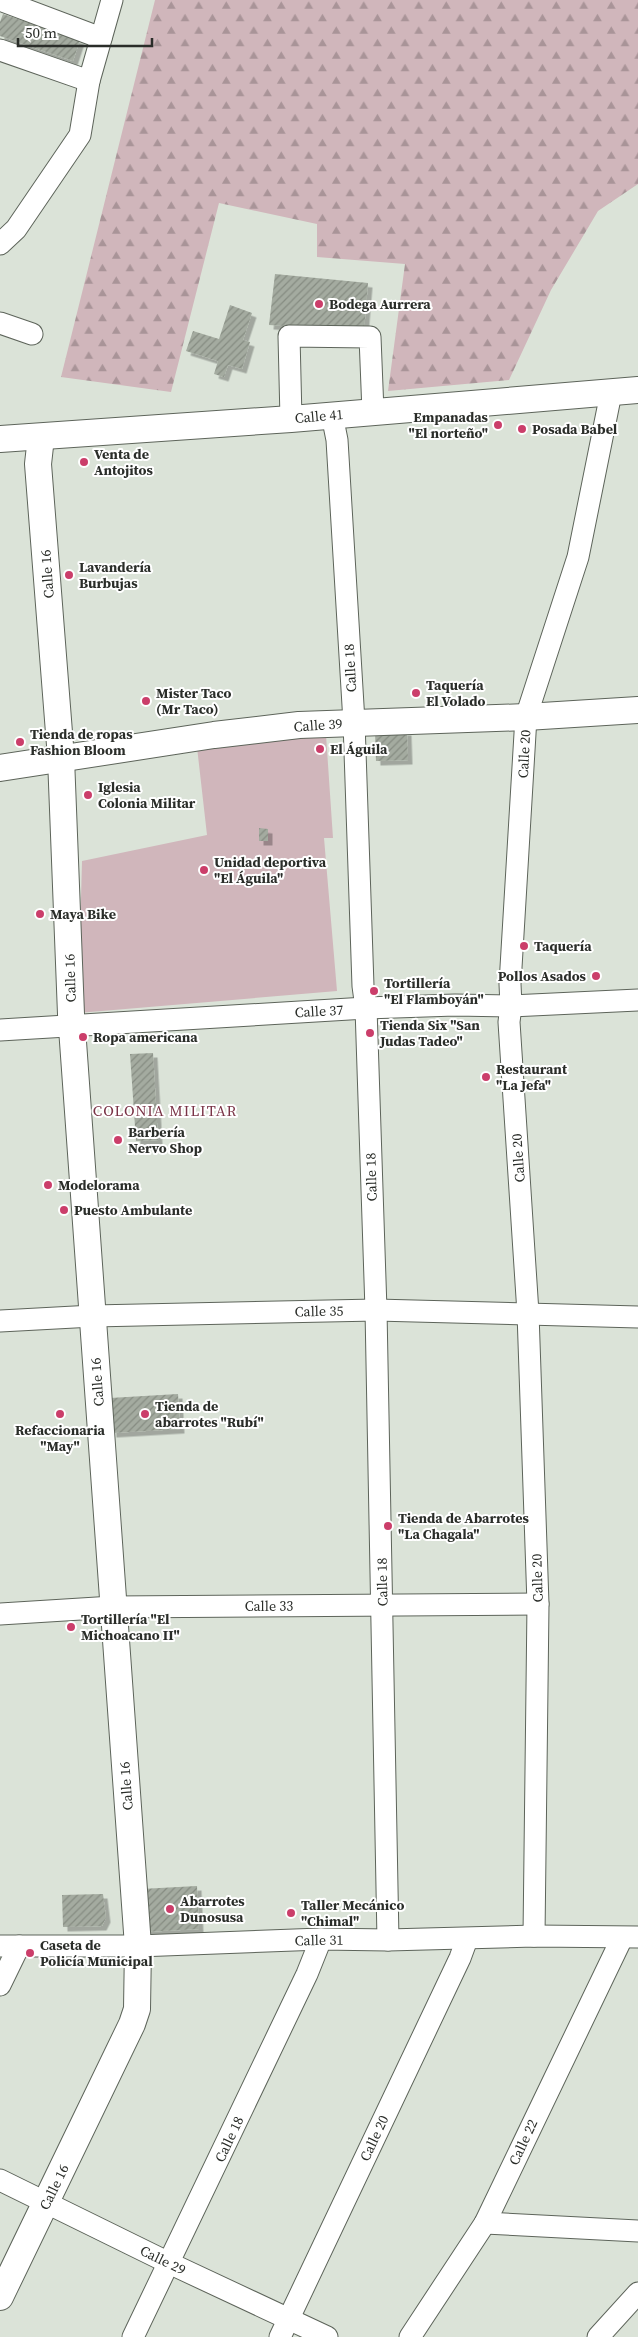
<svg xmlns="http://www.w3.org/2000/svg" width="638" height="2337" font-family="'Source Serif 4',serif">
	<defs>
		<pattern id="forest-firs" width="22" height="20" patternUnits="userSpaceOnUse" patternTransform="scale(1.25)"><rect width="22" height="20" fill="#d0b6bb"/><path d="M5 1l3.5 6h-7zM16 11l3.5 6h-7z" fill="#a99498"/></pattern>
		<pattern id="building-hatch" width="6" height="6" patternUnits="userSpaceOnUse" patternTransform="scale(1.25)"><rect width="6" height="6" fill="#a4aba0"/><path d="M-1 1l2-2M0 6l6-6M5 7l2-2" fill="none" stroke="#868c82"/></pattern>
		<filter id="shadow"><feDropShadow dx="4.5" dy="4.5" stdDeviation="0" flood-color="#0004"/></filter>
	</defs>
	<rect width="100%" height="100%" fill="#dbe3d8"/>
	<path fill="#d0b6bb" d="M 326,735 L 333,838 L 324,838 L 337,991 L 78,1013 L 82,861 L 207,835 L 197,747 Z"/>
	<path fill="url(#forest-firs)" d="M 155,0 L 638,0 L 638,184 L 598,211 L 551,290 L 509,380 L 388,391 L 405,264 L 317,257 L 317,224 L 219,203 L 171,392 L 61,377 Z"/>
	<g fill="url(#building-hatch)" filter="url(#shadow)">
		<path d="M 3,14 L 80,40 L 73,61 L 0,36 L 0,22 Z"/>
		<path d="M 275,274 L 368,283 L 364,331 L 269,325 Z"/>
		<path d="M 230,305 L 252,313 L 243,340 L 250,342 L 242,369 L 228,365 L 224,377 L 214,374 L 218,361 L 186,351 L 193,331 L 219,339 Z"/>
		<path d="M 407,731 L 408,760 L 376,761 L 375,732 Z"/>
		<path d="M 259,828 L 268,829 L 268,841 L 259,841 Z"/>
		<path d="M 153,1053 L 158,1140 L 136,1141 L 130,1054 Z"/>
		<path d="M 178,1394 L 180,1429 L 112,1433 L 110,1398 Z"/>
		<path d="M 197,1886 L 199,1929 L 144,1932 L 141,1889 Z"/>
		<path d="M 103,1894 L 106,1918 L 102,1926 L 63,1927 L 62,1895 Z"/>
	</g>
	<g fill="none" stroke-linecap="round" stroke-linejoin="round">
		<g stroke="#5d645a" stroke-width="23">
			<g id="minor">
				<path d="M 0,0 L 101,38"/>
				<path d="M 0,50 L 89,81"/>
				<path d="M 0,244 L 16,229 L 80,135 L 89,81 L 112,0"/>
				<path d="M 0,323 L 32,334"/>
				<path d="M 332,415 L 337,440 L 354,722 L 363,986 L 366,1008 L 376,1310 L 388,1940"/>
				<path d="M 291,419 L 289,336 L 370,337 L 373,412"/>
				<path d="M 0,1030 L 366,1008 L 455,1005 L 511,1006 L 638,1000"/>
				<path d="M 0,1321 L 93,1316 L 376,1310 L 638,1317"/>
				<path d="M 0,1614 L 113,1607 L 538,1604"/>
				<path d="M 534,1936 L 538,1604 L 528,1313 L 509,1022 L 511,1006 L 510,984 L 526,717 L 578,557 L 611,393"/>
				<path d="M 0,1946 L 138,1946 L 321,1939 L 388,1940 L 534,1936 L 638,1937"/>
				<path d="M 0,1985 L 19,1946"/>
				<path d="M 0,2180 L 169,2263 L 327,2337"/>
				<path d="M 485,2223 L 638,2231"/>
				<path d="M 133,2337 L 307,1974 L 321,1939"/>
				<path d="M 280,2337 L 460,1958 L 467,1939"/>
				<path d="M 410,2337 L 485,2223 L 622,1938"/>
				<path d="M 598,2337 L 638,2293"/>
			</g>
		</g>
		<g stroke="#5d645a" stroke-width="28">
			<g id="major">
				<path d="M 0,439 L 291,419 L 638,390"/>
				<path d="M 0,768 L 214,735 L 299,725 L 526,717 L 638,710"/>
				<path d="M 0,2297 L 132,2024 L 137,2009 L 138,1946 L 71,1014 L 61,758 L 38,464 L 41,437"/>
			</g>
		</g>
		<use href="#minor" stroke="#fff" stroke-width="21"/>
		<use href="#major" stroke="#fff" stroke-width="26"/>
	</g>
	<g fill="#cb3e6a" stroke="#fff" stroke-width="2">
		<circle cx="319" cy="304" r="5"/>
		<circle cx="498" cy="425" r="5"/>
		<circle cx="522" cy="429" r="5"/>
		<circle cx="84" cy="462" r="5"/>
		<circle cx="69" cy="575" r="5"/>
		<circle cx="416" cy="693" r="5"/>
		<circle cx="146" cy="701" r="5"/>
		<circle cx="20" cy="742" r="5"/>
		<circle cx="320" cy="749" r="5"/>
		<circle cx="88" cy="795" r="5"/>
		<circle cx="204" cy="870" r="5"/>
		<circle cx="40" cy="914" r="5"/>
		<circle cx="524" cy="946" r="5"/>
		<circle cx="596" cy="976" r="5"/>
		<circle cx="374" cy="991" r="5"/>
		<circle cx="370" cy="1033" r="5"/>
		<circle cx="83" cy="1037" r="5"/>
		<circle cx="486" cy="1077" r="5"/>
		<circle cx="118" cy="1140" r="5"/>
		<circle cx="48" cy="1185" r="5"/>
		<circle cx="64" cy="1210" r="5"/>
		<circle cx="60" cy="1414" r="5"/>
		<circle cx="145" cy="1414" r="5"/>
		<circle cx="388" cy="1526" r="5"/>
		<circle cx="71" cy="1627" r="5"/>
		<circle cx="170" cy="1909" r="5"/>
		<circle cx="291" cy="1913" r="5"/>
		<circle cx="30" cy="1953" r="5"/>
	</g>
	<g text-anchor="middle" stroke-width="4" stroke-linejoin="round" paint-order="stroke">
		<g font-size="14" font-weight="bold" fill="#2a2d29" stroke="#fff" text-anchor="start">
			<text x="329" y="309">Bodega Aurrera</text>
			<text x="488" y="422" text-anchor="end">Empanadas<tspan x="488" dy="16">"El norteño"</tspan></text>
			<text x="532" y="434">Posada Babel</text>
			<text x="94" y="459">Venta de<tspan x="94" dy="16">Antojitos</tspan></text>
			<text x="79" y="572">Lavandería<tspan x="79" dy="16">Burbujas</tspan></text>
			<text x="426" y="690">Taquería<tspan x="426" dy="16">El Volado</tspan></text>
			<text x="156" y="698">Mister Taco<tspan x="156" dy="16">(Mr Taco)</tspan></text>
			<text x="30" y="739">Tienda de ropas<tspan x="30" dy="16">Fashion Bloom</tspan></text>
			<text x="330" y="754">El Águila</text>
			<text x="98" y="792">Iglesia<tspan x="98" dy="16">Colonia Militar</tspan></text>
			<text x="214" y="867">Unidad deportiva<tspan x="214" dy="16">"El Águila"</tspan></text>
			<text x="50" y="919">Maya Bike</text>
			<text x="534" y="951">Taquería</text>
			<text x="586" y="981" text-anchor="end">Pollos Asados</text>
			<text x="384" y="988">Tortillería<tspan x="384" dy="16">"El Flamboyán"</tspan></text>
			<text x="380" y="1030">Tienda Six "San<tspan x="380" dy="16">Judas Tadeo"</tspan></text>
			<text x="93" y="1042">Ropa americana</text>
			<text x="496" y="1074">Restaurant<tspan x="496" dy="16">"La Jefa"</tspan></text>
			<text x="128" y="1137">Barbería<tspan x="128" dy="16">Nervo Shop</tspan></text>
			<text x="58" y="1190">Modelorama</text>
			<text x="74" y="1215">Puesto Ambulante</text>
			<text x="155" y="1411">Tienda de<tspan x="155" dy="16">abarrotes "Rubí"</tspan></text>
			<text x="60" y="1435" text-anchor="middle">Refaccionaria<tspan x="60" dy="16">"May"</tspan></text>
			<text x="398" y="1523">Tienda de Abarrotes<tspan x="398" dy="16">"La Chagala"</tspan></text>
			<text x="81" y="1624">Tortillería "El<tspan x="81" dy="16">Michoacano II"</tspan></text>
			<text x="180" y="1906">Abarrotes<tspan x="180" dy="16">Dunosusa</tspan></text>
			<text x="301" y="1910">Taller Mecánico<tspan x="301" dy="16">"Chimal"</tspan></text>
			<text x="40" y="1950">Caseta de<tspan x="40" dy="16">Policía Municipal</tspan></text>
		</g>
		<g font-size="14" fill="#2a2d29" stroke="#fff">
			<text transform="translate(319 416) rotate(-5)" y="5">Calle 41</text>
			<text transform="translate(47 574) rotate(-94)" y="5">Calle 16</text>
			<text transform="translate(350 668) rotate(-93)" y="5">Calle 18</text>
			<text transform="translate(318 725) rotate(-4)" y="5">Calle 39</text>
			<text transform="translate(524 754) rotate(-87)" y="5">Calle 20</text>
			<text transform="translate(70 978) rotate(-92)" y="5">Calle 16</text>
			<text transform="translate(319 1011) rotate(-3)" y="5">Calle 37</text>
			<text transform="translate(518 1158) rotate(-94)" y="5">Calle 20</text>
			<text transform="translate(371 1177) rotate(-92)" y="5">Calle 18</text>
			<text transform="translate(319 1311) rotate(-1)" y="5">Calle 35</text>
			<text transform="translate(97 1382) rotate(-94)" y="5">Calle 16</text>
			<text transform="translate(537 1578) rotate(-92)" y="5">Calle 20</text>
			<text transform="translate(382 1582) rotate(-91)" y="5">Calle 18</text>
			<text x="269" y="1611">Calle 33</text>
			<text transform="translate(126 1786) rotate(-94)" y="5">Calle 16</text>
			<text transform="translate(319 1940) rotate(-1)" y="5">Calle 31</text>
			<text transform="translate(374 2138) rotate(-65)" y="5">Calle 20</text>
			<text transform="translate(229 2139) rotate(-65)" y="5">Calle 18</text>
			<text transform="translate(523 2142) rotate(-65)" y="5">Calle 22</text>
			<text transform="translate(54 2187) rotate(-64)" y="5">Calle 16</text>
			<text transform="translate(163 2260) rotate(26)" y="5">Calle 29</text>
		</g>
		<g font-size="15" letter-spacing="1" fill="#793346" stroke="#fff">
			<text x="165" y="1116">COLONIA MILITAR</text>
		</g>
	</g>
	<path d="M18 38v8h134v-8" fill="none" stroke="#2a2d29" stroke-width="2.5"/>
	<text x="25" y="38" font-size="15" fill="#2a2d29" stroke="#ffffff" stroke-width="4" paint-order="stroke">50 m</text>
</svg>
